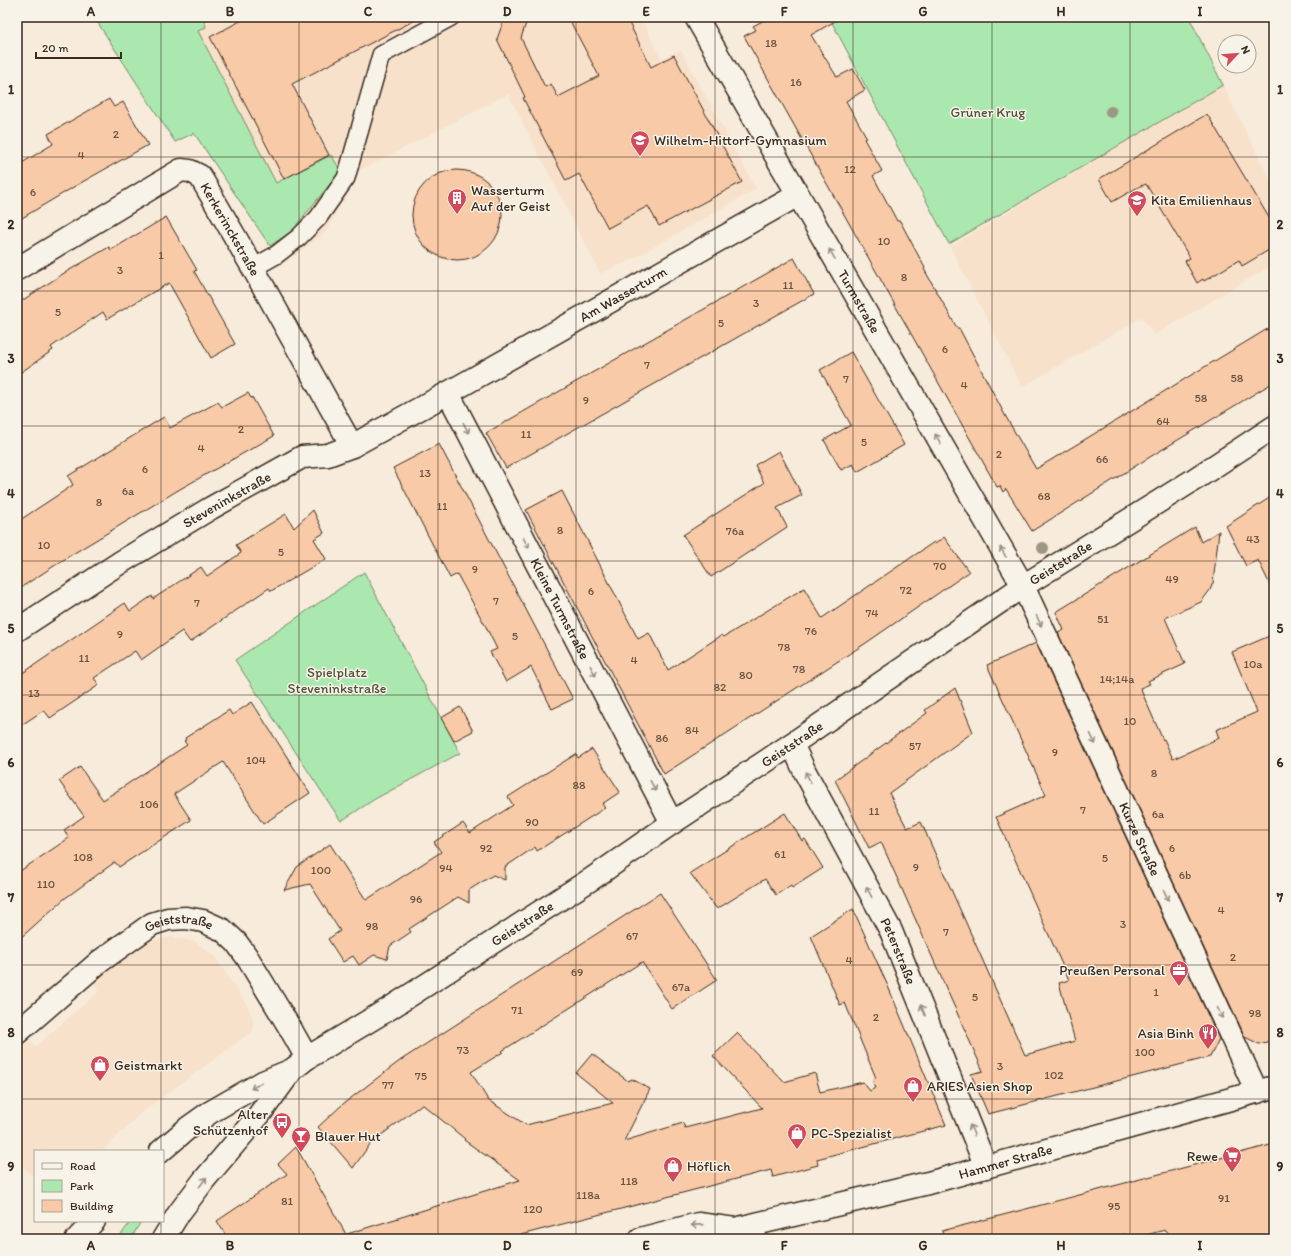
<svg xmlns="http://www.w3.org/2000/svg" width="1291" height="1256" font-family="Itim,sans-serif">
	<rect width="100%" height="100%" fill="#f7ebdb"/>
	<filter id="ink" filterUnits="userSpaceOnUse"><feTurbulence type="fractalNoise" baseFrequency=".025" numOctaves="2"/><feDisplacementMap in="SourceGraphic" scale="8" xChannelSelector="R" yChannelSelector="G"/><feConvolveMatrix kernelMatrix="1 2 1 2 8 2 1 2 1" color-interpolation-filters="sRGB"/></filter>
	<g filter="url(#ink)">
		<g fill="#f7e1cb">
			<path d="M 94,17 L 640,17 L 662,59 L 681,50 L 756,189 L 627,262 L 600,273 L 508,94 L 359,171 L 325,233 L 282,265 L 232,188 L 194,133 L 175,142 Z"/>
			<path d="M 1222,84 L 1274,187 L 1274,264 L 1154,335 L 1142,317 L 1022,387 L 950,247 Z"/>
			<path d="M 172,937 L 196,942 L 215,957 L 247,1005 L 253,1019 L 253,1031 L 142,1112 L 112,1141 L 103,1151 L 35,1151 L 35,1178 L 17,1162 L 17,1052 L 30,1041 L 36,1046 L 98,992 L 94,981 L 134,947 L 147,941 Z"/>
		</g>
		<g fill="#abe8af" stroke="#738966">
			<path d="M 94,17 L 203,17 L 206,27 L 198,31 L 276,183 L 331,155 L 341,171 L 298,223 L 295,229 L 270,246 L 194,133 L 175,142 Z"/>
			<path d="M 829,17 L 1189,17 L 1223,85 L 949,244 Z"/>
			<path d="M 364,572 L 460,753 L 375,799 L 341,821 L 235,660 Z"/>
			<path d="M 131,1221 L 141,1221 L 131,1239 L 118,1239 Z"/>
		</g>
		<g fill="#f8caa7" stroke="#3b2a1e">
			<path d="M 248,17 L 421,17 L 292,84 L 329,155 L 284,179 L 210,37 Z"/>
			<path d="M 505,17 L 528,17 L 521,38 L 545,87 L 551,84 L 558,97 L 599,76 L 568,17 L 626,17 L 651,67 L 674,55 L 742,182 L 659,226 L 648,206 L 608,228 L 579,174 L 566,181 L 523,98 L 525,97 L 497,39 Z"/>
			<path d="M 770,17 L 842,17 L 811,35 L 837,77 L 853,69 L 865,90 L 846,101 L 867,138 L 864,139 L 882,171 L 873,176 L 897,221 L 900,221 L 925,268 L 924,269 L 957,328 L 959,328 L 1006,417 L 1036,469 L 1274,325 L 1274,382 L 1145,460 L 1032,531 L 1006,489 L 1003,492 L 1000,486 L 997,487 L 744,36 L 756,30 L 753,26 Z"/>
			<path d="M 109,99 L 114,107 L 123,102 L 148,145 L 77,185 L 17,221 L 17,166 L 53,144 L 48,134 Z"/>
			<path d="M 1207,114 L 1274,226 L 1274,247 L 1242,266 L 1239,260 L 1204,281 L 1203,279 L 1197,283 L 1185,261 L 1190,258 L 1146,184 L 1142,186 L 1142,185 L 1112,202 L 1099,179 Z"/>
			<circle cx="457" cy="215" r="45"/>
			<path d="M 166,217 L 197,270 L 194,271 L 235,344 L 211,358 L 169,283 L 107,319 L 103,312 L 51,347 L 53,350 L 17,375 L 17,304 L 61,275 L 109,247 L 111,250 Z"/>
			<path d="M 794,258 L 814,294 L 506,468 L 486,433 Z"/>
			<path d="M 851,352 L 904,445 L 857,472 L 853,464 L 841,470 L 824,440 L 851,425 L 820,370 Z"/>
			<path d="M 248,393 L 251,398 L 252,397 L 274,436 L 180,489 L 71,555 L 17,590 L 17,522 L 73,485 L 68,476 L 164,417 L 170,428 L 218,402 L 222,407 Z"/>
			<path d="M 439,444 L 573,699 L 552,709 L 531,667 L 506,682 L 490,652 L 497,649 L 486,627 L 457,574 L 450,578 L 393,468 Z"/>
			<path d="M 779,451 L 802,495 L 777,508 L 787,527 L 711,577 L 683,535 L 764,483 L 755,465 Z"/>
			<path d="M 562,491 L 638,639 L 649,633 L 668,670 L 722,635 L 724,637 L 804,588 L 822,618 L 934,542 L 935,544 L 944,537 L 969,572 L 866,643 L 664,774 L 526,510 Z"/>
			<path d="M 1274,495 L 1274,593 L 1258,560 L 1246,566 L 1226,526 Z"/>
			<path d="M 313,510 L 324,533 L 314,539 L 326,559 L 271,591 L 269,588 L 190,642 L 182,631 L 141,660 L 135,651 L 94,678 L 99,685 L 50,718 L 44,710 L 17,728 L 17,677 L 125,603 L 130,611 L 152,596 L 153,599 L 201,567 L 207,576 L 241,553 L 236,545 L 286,514 L 294,528 Z"/>
			<path d="M 1195,527 L 1201,542 L 1219,531 L 1213,583 L 1210,590 L 1201,602 L 1165,618 L 1185,664 L 1148,681 L 1150,684 L 1140,688 L 1163,740 L 1164,739 L 1173,759 L 1219,738 L 1216,730 L 1257,712 L 1232,652 L 1274,634 L 1274,1040 L 1259,1044 L 1245,1037 L 1058,633 L 1064,630 L 1056,612 Z"/>
			<path d="M 1036,643 L 1219,1039 L 1210,1057 L 988,1114 L 971,1074 L 983,1071 L 881,842 L 869,848 L 835,780 L 927,713 L 925,710 L 955,688 L 973,732 L 889,793 L 907,828 L 921,822 L 1025,1055 L 1075,1041 L 1059,983 L 1069,980 L 996,817 L 1046,795 L 987,665 Z"/>
			<path d="M 252,702 L 310,793 L 263,824 L 223,762 L 174,794 L 191,820 L 119,867 L 115,862 L 64,899 L 17,941 L 17,873 L 69,838 L 64,830 L 84,816 L 59,781 L 80,767 L 103,800 L 187,745 L 184,741 L 186,740 L 185,738 L 229,710 L 232,715 Z"/>
			<path d="M 460,707 L 473,731 L 454,741 L 441,718 Z"/>
			<path d="M 592,749 L 620,792 L 602,804 L 605,808 L 537,851 L 535,847 L 505,867 L 505,880 L 493,875 L 469,890 L 469,903 L 458,897 L 409,929 L 411,932 L 390,946 L 387,959 L 374,955 L 359,965 L 353,956 L 343,962 L 328,939 L 340,931 L 310,884 L 284,890 L 297,867 L 330,844 L 366,900 L 441,852 L 434,842 L 463,823 L 470,833 L 513,805 L 508,797 L 576,754 L 578,758 Z"/>
			<path d="M 785,813 L 802,841 L 805,839 L 823,868 L 792,888 L 791,885 L 776,895 L 765,879 L 717,909 L 690,873 Z"/>
			<path d="M 660,893 L 717,980 L 672,1009 L 642,962 L 502,1051 L 503,1052 L 471,1072 L 488,1100 L 526,1125 L 613,1103 L 576,1073 L 592,1054 L 628,1081 L 632,1079 L 650,1089 L 624,1141 L 683,1123 L 685,1128 L 762,1108 L 713,1056 L 737,1033 L 784,1082 L 815,1073 L 820,1092 L 863,1082 L 870,1091 L 875,1088 L 872,1079 L 876,1078 L 845,1003 L 840,1005 L 811,936 L 853,909 L 887,984 L 946,1125 L 817,1159 L 818,1165 L 773,1177 L 771,1170 L 505,1239 L 228,1239 L 217,1221 L 287,1174 L 278,1164 L 296,1147 L 347,1236 L 347,1234 L 520,1180 L 464,1140 L 465,1139 L 422,1104 L 371,1143 L 353,1168 L 318,1127 L 343,1104 L 401,1060 Z"/>
			<path d="M 1274,1144 L 1274,1239 L 1171,1239 L 1165,1230 L 1131,1239 L 1127,1239 L 1125,1234 L 1104,1239 L 943,1239 L 942,1231 Z"/>
		</g>
		<g fill="none" stroke-linecap="round" stroke-linejoin="round">
			<g stroke="#3b2a1e" stroke-width="20">
				<path id="lane" d="M 253,268 L 276,255 L 298,238 L 318,218 L 346,178 L 381,55 L 451,17"/>
			</g>
			<g stroke="#3b2a1e" stroke-width="25">
				<g id="street">
					<path id="s1" d="M 696,17 L 1023,586 L 1257,1092"/>
					<path id="s2" d="M 17,269 L 181,170 L 190,171 L 200,176 L 253,268 L 352,446"/>
					<path id="s3" d="M 448,393 L 672,823"/>
					<path id="s4" d="M 17,630 L 121,562 L 211,508 L 302,457 L 328,455 L 352,446 L 448,393 L 798,195"/>
					<path id="s5" d="M 792,744 L 805,772 L 891,931 L 986,1167"/>
					<path id="s6" d="M 17,1033 L 99,962 L 152,924 L 168,919 L 186,918 L 203,921 L 223,930 L 236,942 L 247,957 L 290,1028 L 307,1058"/>
					<path d="M 749,1226 L 756,1239"/>
				</g>
			</g>
			<g stroke="#3b2a1e" stroke-width="25">
				<g id="secondary">
					<path id="s7" d="M 161,1151 L 188,1128 L 209,1113 L 263,1082 L 292,1070 L 307,1058 L 387,1010 L 593,878 L 672,823 L 792,744 L 1023,586 L 1195,479 L 1274,427"/>
					<path d="M 77,1239 L 94,1221"/>
					<path d="M 163,1239 L 179,1213 L 204,1180 L 259,1115 L 292,1070"/>
					<path id="s8" d="M 640,1239 L 698,1224 L 735,1229 L 928,1183 L 1274,1087"/>
				</g>
			</g>
			<use href="#lane" stroke="#f7f3e8" stroke-width="17"/>
			<use href="#street" stroke="#f7f3e8" stroke-width="22"/>
			<use href="#secondary" stroke="#f7f3e8" stroke-width="22"/>
		</g>
		<g fill="#9c9683">
			<circle cx="1111" cy="112" r="6"/>
			<circle cx="1043" cy="548" r="6"/>
		</g>
		<defs><path id="oneway-shaft" d="M-6 0H5M1.5-3L5.5 0L1.5 3" fill="none" stroke-width="1.6" stroke-linecap="round" stroke-linejoin="round"/></defs>
		<g stroke="#998e83">
			<use href="#oneway-shaft" transform="translate(832 254) rotate(-120)"/>
			<use href="#oneway-shaft" transform="translate(466 428) rotate(62)"/>
			<use href="#oneway-shaft" transform="translate(938 439) rotate(-120)"/>
			<use href="#oneway-shaft" transform="translate(526 543) rotate(62)"/>
			<use href="#oneway-shaft" transform="translate(1003 552) rotate(-121)"/>
			<use href="#oneway-shaft" transform="translate(1039 621) rotate(65)"/>
			<use href="#oneway-shaft" transform="translate(593 671) rotate(62)"/>
			<use href="#oneway-shaft" transform="translate(1093 739) rotate(65)"/>
			<use href="#oneway-shaft" transform="translate(808 777) rotate(-118)"/>
			<use href="#oneway-shaft" transform="translate(653 786) rotate(62)"/>
			<use href="#oneway-shaft" transform="translate(869 892) rotate(-118)"/>
			<use href="#oneway-shaft" transform="translate(1166 895) rotate(65)"/>
			<use href="#oneway-shaft" transform="translate(923 1010) rotate(-112)"/>
			<use href="#oneway-shaft" transform="translate(1220 1013) rotate(65)"/>
			<use href="#oneway-shaft" transform="translate(256 1086) rotate(150)"/>
			<use href="#oneway-shaft" transform="translate(972 1130) rotate(-112)"/>
			<use href="#oneway-shaft" transform="translate(203 1182) rotate(-53)"/>
			<use href="#oneway-shaft" transform="translate(697 1225) rotate(176)"/>
		</g>
	</g>
	<path fill="none" stroke="#3b2a1e" stroke-width="1" stroke-opacity="0.55" d="M 161,17 L 161,1151M 299,17 L 299,1239M 438,17 L 438,1239M 576,17 L 576,1239M 715,17 L 715,1239M 853,17 L 853,1239M 992,17 L 992,1239M 1130,17 L 1130,1239M 17,157 L 1274,157M 17,291 L 1274,291M 17,426 L 1274,426M 17,561 L 1274,561M 17,695 L 1274,695M 17,830 L 1274,830M 17,965 L 1274,965M 17,1099 L 1274,1099M 161,1221 L 161,1239"/>
	<defs>
		<g id="school-pin" transform="scale(1)"><path d="M0 17L-7.5 6A9.5 9.5 0 1 1 7.5 6Z" fill="#d1495b" stroke="#f7f3e8"/><path d="M0-5L7-2L0 1L-7-2ZM-4 1L0 2.5L4 1V4Q0 6-4 4Z" fill="#fff"/></g>
		<g id="building-pin" transform="scale(1)"><path d="M0 17L-7.5 6A9.5 9.5 0 1 1 7.5 6Z" fill="#d1495b" stroke="#f7f3e8"/><path d="M-4-6H4V6H1V3H-1V6H-4ZM-2.5-4.3h1.7v1.8h-1.7ZM.8-4.3h1.7v1.8H.8ZM-2.5-1h1.7V.8h-1.7ZM.8-1h1.7V.8H.8Z" fill="#fff"/></g>
		<g id="office-pin" transform="scale(1)"><path d="M0 17L-7.5 6A9.5 9.5 0 1 1 7.5 6Z" fill="#d1495b" stroke="#f7f3e8"/><path d="M-6-3h4V-5.5h4V-3h4V5H-6ZM-1-4.5V-3h2v-1.5ZM-6 0V1H6V0Z" fill="#fff"/></g>
		<g id="restaurant-pin" transform="scale(1)"><path d="M0 17L-7.5 6A9.5 9.5 0 1 1 7.5 6Z" fill="#d1495b" stroke="#f7f3e8"/><path d="M-5-6h1v4h1v-4h1v4h1v-4h1v5L-1.5 .5V6h-2V.5L-5-1ZM5-6V6H3V1.5H1.5Q1.5-4 5-6Z" fill="#fff"/></g>
		<g id="shop-pin" transform="scale(1)"><path d="M0 17L-7.5 6A9.5 9.5 0 1 1 7.5 6Z" fill="#d1495b" stroke="#f7f3e8"/><path d="M-5-2.5h2.3a2.7 3.5 0 0 1 5.4 0H5L5.5 6h-11ZM-1.5-2.5h3a1.5 2.3 0 0 0-3 0Z" fill="#fff"/></g>
		<g id="bus-pin" transform="scale(1)"><path d="M0 17L-7.5 6A9.5 9.5 0 1 1 7.5 6Z" fill="#d1495b" stroke="#f7f3e8"/><path d="M-5-6H5V4H4V6H2V4H-2V6H-4V4H-5ZM-3.5-4V0h7V-4ZM-3.5 1.2v1.5H-2V1.2ZM2 1.2v1.5H3.5V1.2Z" fill="#fff"/></g>
		<g id="bar-pin" transform="scale(1)"><path d="M0 17L-7.5 6A9.5 9.5 0 1 1 7.5 6Z" fill="#d1495b" stroke="#f7f3e8"/><path d="M-6-5H6L.8 .8V4.5H3.5V6h-7V4.5H-.8V.8Z" fill="#fff"/></g>
		<g id="supermarket-pin" transform="scale(1)"><path d="M0 17L-7.5 6A9.5 9.5 0 1 1 7.5 6Z" fill="#d1495b" stroke="#f7f3e8"/><path d="M-6-5.5h2.5l.6 2H6L4.5 2H-2.5L-4.4-4H-6ZM-1.5 3.2a1.3 1.3 0 1 0 .1 0ZM3 3.2a1.3 1.3 0 1 0 .1 0Z" fill="#fff"/></g>
	</defs>
	<g fill-rule="evenodd">
		<use href="#school-pin" x="640" y="140"/>
		<use href="#building-pin" x="457" y="198"/>
		<use href="#school-pin" x="1137" y="200"/>
		<use href="#office-pin" x="1179" y="970"/>
		<use href="#restaurant-pin" x="1208" y="1033"/>
		<use href="#shop-pin" x="100" y="1065"/>
		<use href="#shop-pin" x="913" y="1086"/>
		<use href="#bus-pin" x="282" y="1122"/>
		<use href="#shop-pin" x="797" y="1133"/>
		<use href="#bar-pin" x="301" y="1136"/>
		<use href="#supermarket-pin" x="1232" y="1156"/>
		<use href="#shop-pin" x="673" y="1166"/>
	</g>
	<g text-anchor="middle" stroke-width="3" stroke-linejoin="round" paint-order="stroke">
		<g font-size="12" fill="#6a5240">
			<text x="771" y="47">18</text>
			<text x="796" y="86">16</text>
			<text x="116" y="138">2</text>
			<text x="81" y="159">4</text>
			<text x="850" y="173">12</text>
			<text x="33" y="196">6</text>
			<text x="884" y="245">10</text>
			<text x="161" y="259">1</text>
			<text x="120" y="274">3</text>
			<text x="904" y="281">8</text>
			<text x="788" y="289">11</text>
			<text x="756" y="307">3</text>
			<text x="58" y="316">5</text>
			<text x="721" y="327">5</text>
			<text x="945" y="353">6</text>
			<text x="647" y="369">7</text>
			<text x="1237" y="382">58</text>
			<text x="846" y="383">7</text>
			<text x="964" y="389">4</text>
			<text x="1201" y="402">58</text>
			<text x="586" y="404">9</text>
			<text x="1163" y="425">64</text>
			<text x="241" y="433">2</text>
			<text x="526" y="438">11</text>
			<text x="864" y="446">5</text>
			<text x="201" y="452">4</text>
			<text x="999" y="458">2</text>
			<text x="1102" y="463">66</text>
			<text x="145" y="473">6</text>
			<text x="425" y="477">13</text>
			<text x="128" y="495">6a</text>
			<text x="1044" y="500">68</text>
			<text x="99" y="506">8</text>
			<text x="442" y="510">11</text>
			<text x="560" y="534">8</text>
			<text x="735" y="535">76a</text>
			<text x="1253" y="543">43</text>
			<text x="44" y="549">10</text>
			<text x="281" y="556">5</text>
			<text x="940" y="570">70</text>
			<text x="475" y="573">9</text>
			<text x="1172" y="583">49</text>
			<text x="906" y="594">72</text>
			<text x="591" y="595">6</text>
			<text x="496" y="605">7</text>
			<text x="197" y="607">7</text>
			<text x="872" y="617">74</text>
			<text x="1103" y="623">51</text>
			<text x="811" y="635">76</text>
			<text x="120" y="638">9</text>
			<text x="515" y="640">5</text>
			<text x="784" y="651">78</text>
			<text x="84" y="662">11</text>
			<text x="634" y="664">4</text>
			<text x="1253" y="668">10a</text>
			<text x="799" y="673">78</text>
			<text x="746" y="679">80</text>
			<text x="1117" y="683">14;14a</text>
			<text x="720" y="691">82</text>
			<text x="34" y="697">13</text>
			<text x="1130" y="725">10</text>
			<text x="692" y="734">84</text>
			<text x="662" y="742">86</text>
			<text x="915" y="750">57</text>
			<text x="1055" y="756">9</text>
			<text x="256" y="764">104</text>
			<text x="1154" y="777">8</text>
			<text x="579" y="789">88</text>
			<text x="149" y="808">106</text>
			<text x="1083" y="814">7</text>
			<text x="874" y="815">11</text>
			<text x="1158" y="818">6a</text>
			<text x="532" y="826">90</text>
			<text x="486" y="852">92</text>
			<text x="1172" y="852">6</text>
			<text x="780" y="858">61</text>
			<text x="83" y="861">108</text>
			<text x="1105" y="862">5</text>
			<text x="916" y="871">9</text>
			<text x="446" y="872">94</text>
			<text x="321" y="874">100</text>
			<text x="1185" y="879">6b</text>
			<text x="46" y="888">110</text>
			<text x="416" y="903">96</text>
			<text x="1221" y="914">4</text>
			<text x="1123" y="928">3</text>
			<text x="372" y="930">98</text>
			<text x="946" y="936">7</text>
			<text x="632" y="940">67</text>
			<text x="1233" y="961">2</text>
			<text x="849" y="964">4</text>
			<text x="577" y="976">69</text>
			<text x="681" y="991">67a</text>
			<text x="1156" y="996">1</text>
			<text x="975" y="1001">5</text>
			<text x="517" y="1014">71</text>
			<text x="1255" y="1017">98</text>
			<text x="876" y="1021">2</text>
			<text x="463" y="1054">73</text>
			<text x="1145" y="1056">100</text>
			<text x="1000" y="1070">3</text>
			<text x="1054" y="1079">102</text>
			<text x="421" y="1080">75</text>
			<text x="388" y="1089">77</text>
			<text x="629" y="1185">118</text>
			<text x="588" y="1199">118a</text>
			<text x="1224" y="1202">91</text>
			<text x="287" y="1205">81</text>
			<text x="1114" y="1210">95</text>
			<text x="533" y="1213">120</text>
		</g>
		<g font-size="14" fill="#51503b" stroke="#f7f3e8">
			<text x="988" y="117">Grüner Krug</text>
			<text x="337" y="677">Spielplatz<tspan x="337" dy="16">Steveninkstraße</tspan></text>
		</g>
		<g font-size="14" fill="#3b2a1e" stroke="#f7f3e8" text-anchor="start">
			<text x="654" y="145">Wilhelm-Hittorf-Gymnasium</text>
			<text x="471" y="195">Wasserturm<tspan x="471" dy="16">Auf der Geist</tspan></text>
			<text x="1151" y="205">Kita Emilienhaus</text>
			<text x="1165" y="975" text-anchor="end">Preußen Personal</text>
			<text x="1194" y="1038" text-anchor="end">Asia Binh</text>
			<text x="114" y="1070">Geistmarkt</text>
			<text x="927" y="1091">ARIES Asien Shop</text>
			<text x="268" y="1119" text-anchor="end">Alter<tspan x="268" dy="16">Schützenhof</tspan></text>
			<text x="811" y="1138">PC-Spezialist</text>
			<text x="315" y="1141">Blauer Hut</text>
			<text x="1218" y="1161" text-anchor="end">Rewe</text>
			<text x="687" y="1171">Höflich</text>
		</g>
		<g font-size="14" fill="#3b2a1e" stroke="#f7f3e8">
			<text dy="5" stroke="none"><textPath href="#s2" startOffset="273">Kerkerinckstraße</textPath></text>
			<text dy="5" stroke="none"><textPath href="#s4" startOffset="696">Am Wasserturm</textPath></text>
			<text dy="5" stroke="none"><textPath href="#s1" startOffset="328">Turmstraße</textPath></text>
			<text dy="5" stroke="none"><textPath href="#s4" startOffset="247">Steveninkstraße</textPath></text>
			<text dy="5" stroke="none"><textPath href="#s7" startOffset="1076">Geiststraße</textPath></text>
			<text dy="5" stroke="none"><textPath href="#s3" startOffset="243">Kleine Turmstraße</textPath></text>
			<text dy="5" stroke="none"><textPath href="#s7" startOffset="752">Geiststraße</textPath></text>
			<text dy="5" stroke="none"><textPath href="#s1" startOffset="935">Kurze Straße</textPath></text>
			<text dy="5" stroke="none"><textPath href="#s7" startOffset="428">Geiststraße</textPath></text>
			<text dy="5" stroke="none"><textPath href="#s6" startOffset="201">Geiststraße</textPath></text>
			<text dy="5" stroke="none"><textPath href="#s5" startOffset="233">Peterstraße</textPath></text>
			<text dy="5" stroke="none"><textPath href="#s8" startOffset="376">Hammer Straße</textPath></text>
		</g>
	</g>
	<rect width="1291" height="1256" fill="none" stroke="#f7f3e8" stroke-width="44"/>
	<rect x="34" y="1150" width="130" height="72" fill="#f7f3e8" stroke="#aca397"/>
	<rect x="42" y="1163" width="20" height="6" fill="#f7f3e8" stroke="#aca397"/>
	<text x="70" y="1170" font-size="12" fill="#3b2a1e">Road</text>
	<rect x="42" y="1180" width="20" height="12" fill="#abe8af" stroke="#aca397"/>
	<text x="70" y="1190" font-size="12" fill="#3b2a1e">Park</text>
	<rect x="42" y="1200" width="20" height="12" fill="#f8caa7" stroke="#aca397"/>
	<text x="70" y="1210" font-size="12" fill="#3b2a1e">Building</text>
	<g transform="translate(1237 54) rotate(64)"><circle r="19" fill="#f7f3e8" stroke="#aca397"/>
	<path d="M0-3L7 15L0 10L-7 15Z" fill="#d1495b"/>
	<text y="-6" font-size="11" font-weight="bold" text-anchor="middle" fill="#3b2a1e">N</text>
	</g>
	<path d="M36 52v6h85v-6" fill="none" stroke="#3b2a1e" stroke-width="2"/>
	<text x="42" y="52" font-size="12" fill="#3b2a1e" stroke="#f7f3e8" stroke-width="3" paint-order="stroke">20 m</text>
	<rect x="22" y="22" width="1247" height="1212" fill="none" stroke="#3b2a1e" stroke-width="1.5"/>
	<g font-size="13" text-anchor="middle" font-weight="bold" fill="#3b2a1e">
		<text x="91" y="16">A</text>
		<text x="230" y="16">B</text>
		<text x="368" y="16">C</text>
		<text x="507" y="16">D</text>
		<text x="646" y="16">E</text>
		<text x="784" y="16">F</text>
		<text x="923" y="16">G</text>
		<text x="1061" y="16">H</text>
		<text x="1200" y="16">I</text>
		<text x="11" y="94">1</text>
		<text x="1280" y="94">1</text>
		<text x="11" y="229">2</text>
		<text x="1280" y="229">2</text>
		<text x="11" y="363">3</text>
		<text x="1280" y="363">3</text>
		<text x="11" y="498">4</text>
		<text x="1280" y="498">4</text>
		<text x="11" y="633">5</text>
		<text x="1280" y="633">5</text>
		<text x="11" y="767">6</text>
		<text x="1280" y="767">6</text>
		<text x="11" y="902">7</text>
		<text x="1280" y="902">7</text>
		<text x="11" y="1037">8</text>
		<text x="1280" y="1037">8</text>
		<text x="11" y="1171">9</text>
		<text x="1280" y="1171">9</text>
		<text x="91" y="1250">A</text>
		<text x="230" y="1250">B</text>
		<text x="368" y="1250">C</text>
		<text x="507" y="1250">D</text>
		<text x="646" y="1250">E</text>
		<text x="784" y="1250">F</text>
		<text x="923" y="1250">G</text>
		<text x="1061" y="1250">H</text>
		<text x="1200" y="1250">I</text>
	</g>
</svg>
